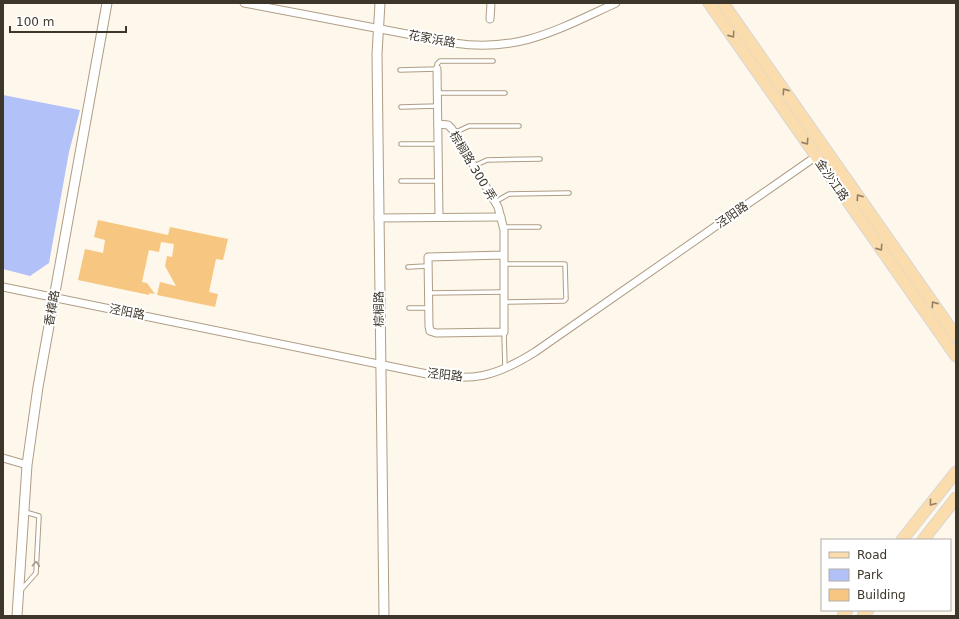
<svg xmlns="http://www.w3.org/2000/svg" width="959" height="619" font-family="'DejaVu Sans','Noto Sans SC',sans-serif">
	<rect width="100%" height="100%" fill="#fef7ec"/>
	<path fill="#b2c1f7" d="M 3,95 L 80,110 L 69,152 L 49,263 L 30,276 L 3,269 Z"/>
	<path fill="#f7c781" d="M 98,220 L 168,235 L 170,227 L 228,239 L 223,260 L 216,259 L 209,292 L 218,294 L 215,307 L 157,295 L 160,282 L 176,286 L 165,266 L 167,256 L 172,257 L 174,244 L 161,242 L 159,252 L 149,250 L 142,282 L 147,283 L 155,294 L 149,293 L 149,295 L 78,280 L 85,249 L 103,253 L 105,240 L 94,237 Z"/>
	<g fill="none" stroke-linecap="round" stroke-linejoin="round">
		<g stroke="#af9d84" stroke-width="5.5">
			<g id="service">
				<path d="M 400,70 L 437,69 L 437,64 L 440,61 L 493,61"/>
				<path d="M 437,93 L 505,93"/>
				<path d="M 401,107 L 438,106"/>
				<path d="M 454,133 L 469,126 L 519,126"/>
				<path d="M 401,144 L 438,144"/>
				<path d="M 474,166 L 487,160 L 540,159"/>
				<path d="M 401,181 L 439,181"/>
				<path d="M 495,202 L 509,194 L 569,193"/>
				<path d="M 503,227 L 539,227"/>
				<path d="M 504,264 L 565,264 L 566,299 L 564,301 L 504,302"/>
				<path d="M 408,267 L 427,266"/>
				<path d="M 429,293 L 504,292"/>
				<path d="M 409,308 L 428,308"/>
				<path d="M 504,332 L 505,369"/>
				<path d="M 21,590 L 36,573 L 39,516 L 25,512"/>
			</g>
		</g>
		<g stroke="#af9d84" stroke-width="9">
			<g id="minor">
				<path d="M 244,3 L 454,43 C 519,53 559,29 616,3"/>
				<path d="M 490,19 L 491,3"/>
				<path d="M 437,69 L 439,217"/>
				<path d="M 438,124 L 448,125 L 452,129 L 498,207 L 504,230 L 504,332 L 436,333 L 430,331 L 429,326 L 428,257 L 504,255"/>
				<path d="M 378,218 L 501,217"/>
				<path d="M 3,287 L 427,374 C 473,382 495,377 535,352 L 818,155"/>
				<path d="M 3,458 L 27,465"/>
			</g>
		</g>
		<g stroke="#af9d84" stroke-width="11">
			<g id="tertiary">
				<path d="M 380,3 L 377,54 L 384,616"/>
				<path d="M 17,616 L 27,465 L 38,387 L 107,3"/>
			</g>
		</g>
		<g stroke="#d8d7d5" stroke-width="13">
			<g id="primary">
				<path d="M 709,3 L 956,356"/>
				<path d="M 723,3 L 956,336"/>
				<path d="M 902,540 L 956,472"/>
				<path d="M 923,540 L 956,498"/>
				<path d="M 843,616 L 847,610"/>
				<path d="M 863,616 L 868,610"/>
			</g>
		</g>
		<use href="#service" stroke="#fff" stroke-width="3.5"/>
		<use href="#minor" stroke="#fff" stroke-width="7"/>
		<use href="#tertiary" stroke="#fff" stroke-width="9"/>
		<use href="#primary" stroke="#fbdcad" stroke-width="11"/>
	</g>
	<defs><path id="oneway-chevron" d="M-2-3.5L2.5 0L-2 3.5" fill="none" stroke-width="1.6" stroke-linecap="round" stroke-linejoin="round"/></defs>
	<g stroke="#928166">
		<use href="#oneway-chevron" transform="translate(732 35) rotate(55)"/>
		<use href="#oneway-chevron" transform="translate(785 91) rotate(-125)"/>
		<use href="#oneway-chevron" transform="translate(806 142) rotate(55)"/>
		<use href="#oneway-chevron" transform="translate(859 197) rotate(-125)"/>
		<use href="#oneway-chevron" transform="translate(880 248) rotate(55)"/>
		<use href="#oneway-chevron" transform="translate(934 304) rotate(-125)"/>
		<use href="#oneway-chevron" transform="translate(932 503) rotate(128)"/>
	</g>
	<use stroke="#9e9a95" href="#oneway-chevron" transform="translate(36 564) rotate(-86)"/>
	<g text-anchor="middle" stroke-width="4" stroke-linejoin="round" paint-order="stroke">
		<g font-size="12" fill="#3d362b" stroke="#fff">
			<text transform="translate(432 39) rotate(10)" y="4">花家浜路</text>
			<text transform="translate(473 166) rotate(59)" y="4">棕榈路 300 弄</text>
			<text transform="translate(832 180) rotate(55)" y="4">金沙江路</text>
			<text transform="translate(732 215) rotate(-35)" y="4">泾阳路</text>
			<text transform="translate(52 308) rotate(-80)" y="4">香樟路</text>
			<text transform="translate(379 309) rotate(-91)" y="4">棕榈路</text>
			<text transform="translate(127 312) rotate(11)" y="4">泾阳路</text>
			<text transform="translate(445 375) rotate(6)" y="4">泾阳路</text>
		</g>
	</g>
	<rect width="959" height="619" fill="none" stroke="#3d362b" stroke-width="8"/>
	<rect x="821" y="539" width="130" height="72" fill="#ffffff" stroke="#b1afaa"/>
	<rect x="829" y="552" width="20" height="6" fill="#fbdcad" stroke="#b1afaa"/>
	<text x="857" y="559" font-size="12" fill="#3d362b">Road</text>
	<rect x="829" y="569" width="20" height="12" fill="#b2c1f7" stroke="#b1afaa"/>
	<text x="857" y="579" font-size="12" fill="#3d362b">Park</text>
	<rect x="829" y="589" width="20" height="12" fill="#f7c781" stroke="#b1afaa"/>
	<text x="857" y="599" font-size="12" fill="#3d362b">Building</text>
	<path d="M10 26v6h116v-6" fill="none" stroke="#3d362b" stroke-width="2"/>
	<text x="16" y="26" font-size="12" fill="#3d362b" stroke="#ffffff" stroke-width="3" paint-order="stroke">100 m</text>
</svg>
